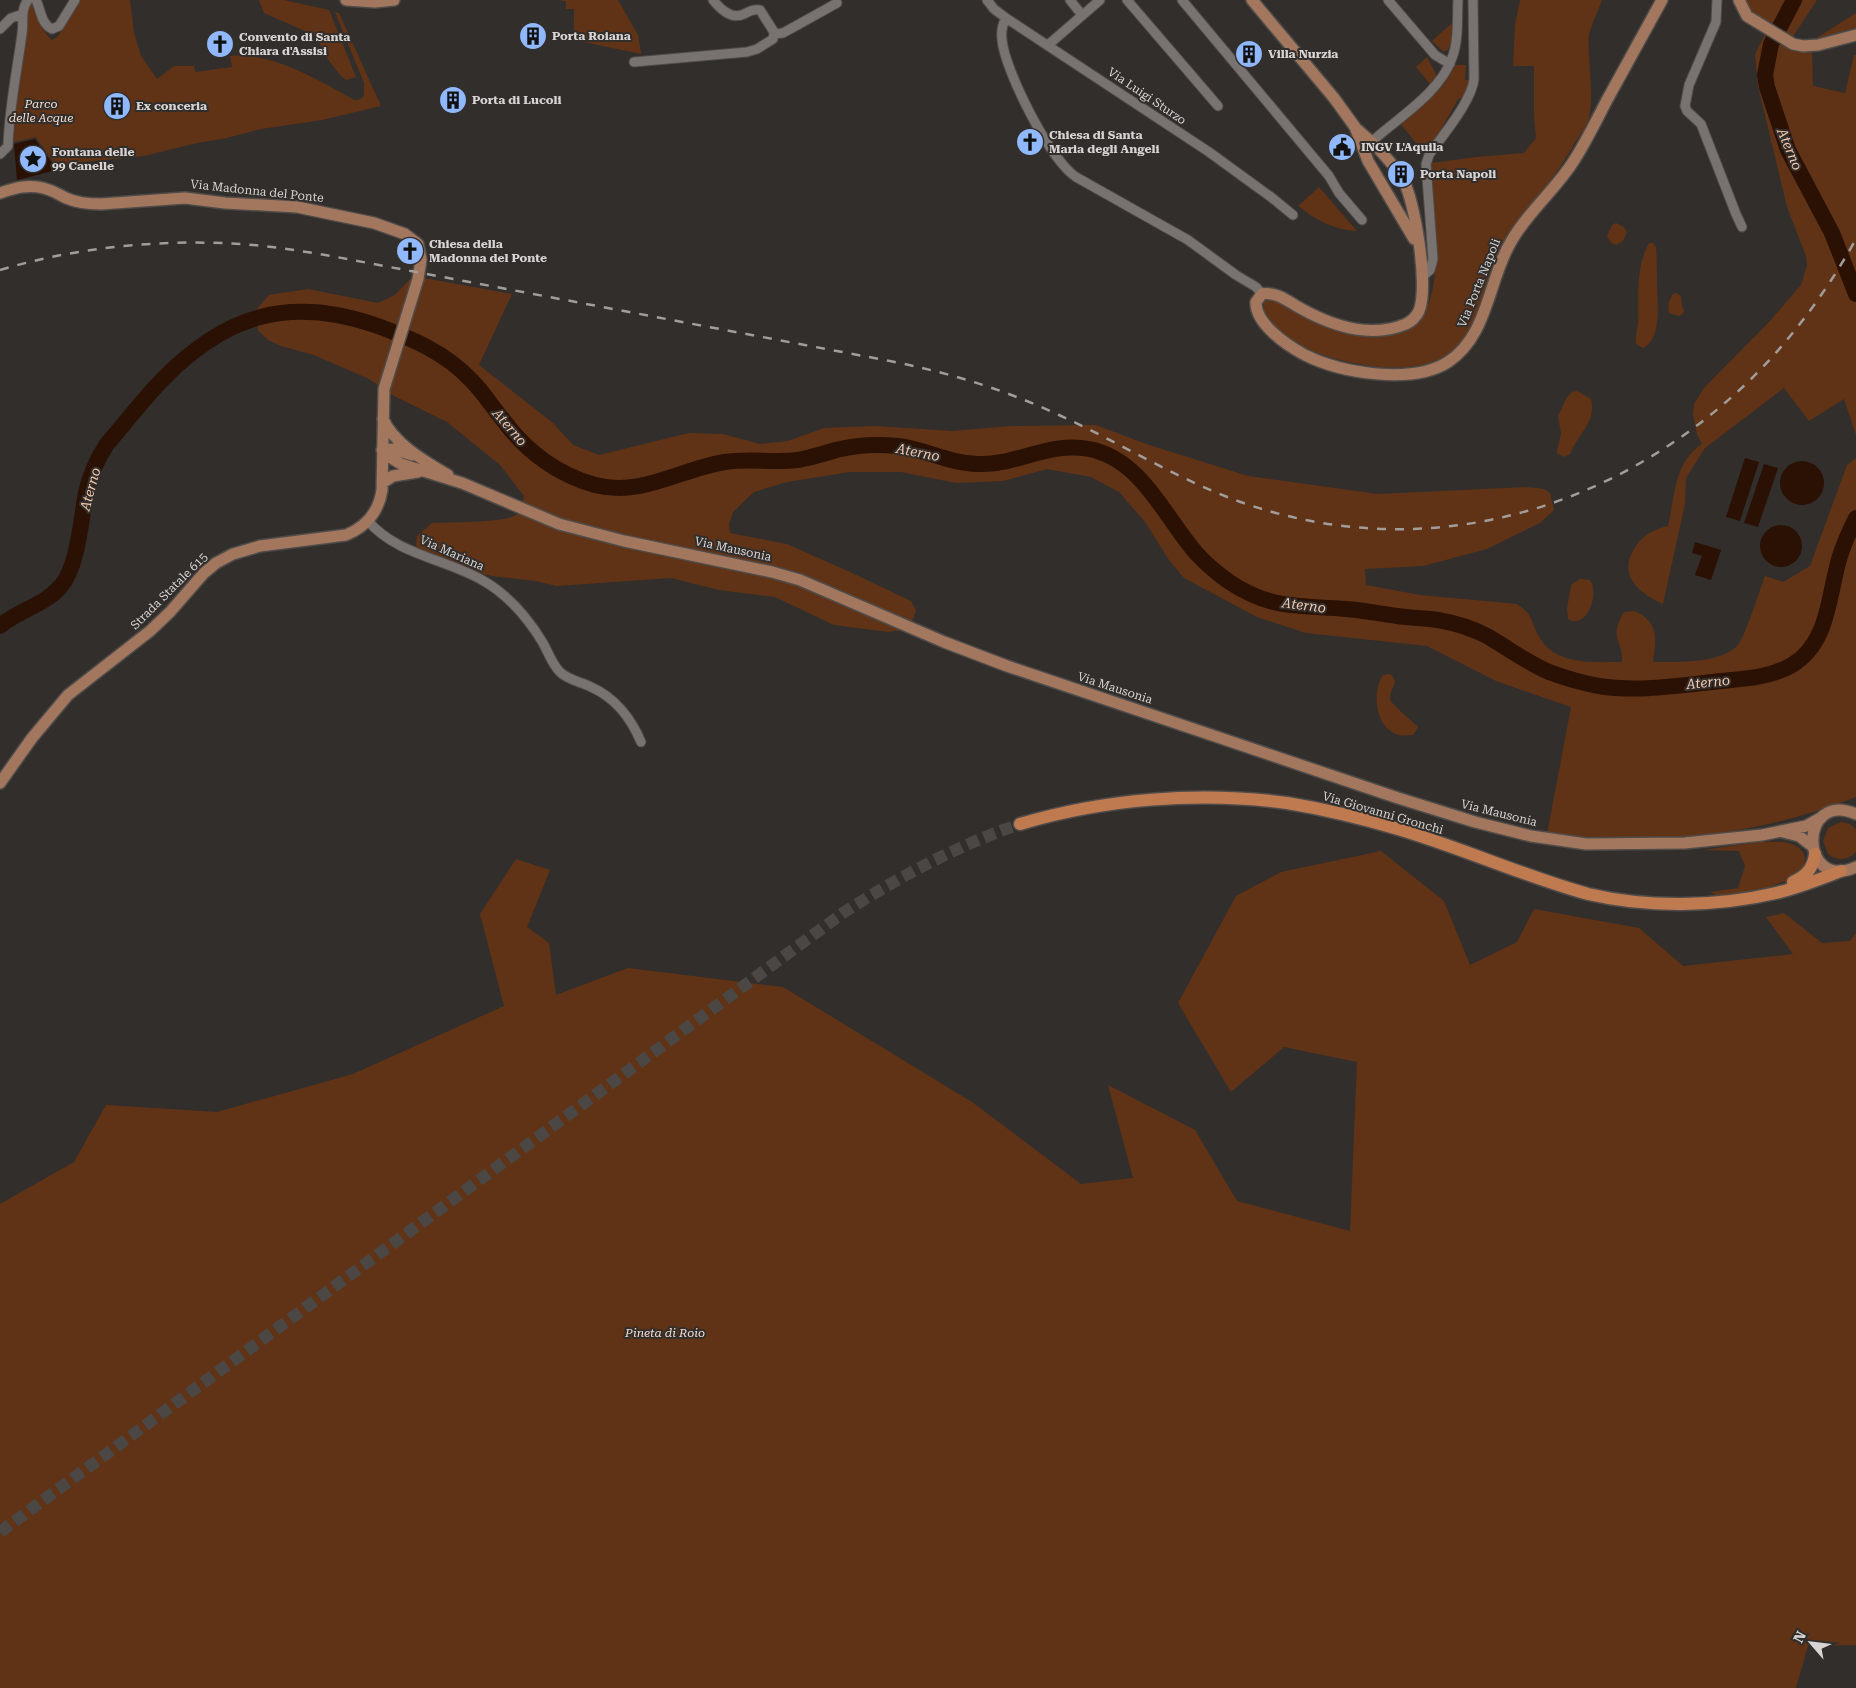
<svg xmlns="http://www.w3.org/2000/svg" width="1856" height="1688" font-family="'Roboto Serif',serif">
<style>
.green{fill:#613316}
.water{fill:#2a1103}
.lines{fill:none;stroke-linecap:round;stroke-linejoin:round}
.river{stroke:#2a1103;stroke-width:16}
.highway-tunnel{stroke:#4b4744;stroke-width:12;stroke-dasharray:12 6;stroke-linecap:butt}
.minor-casing{stroke:#4f4b49;stroke-width:11}
.major-casing{stroke:#4f4b49;stroke-width:14}
.highway-casing{stroke:#4f4b49;stroke-width:15}
.minor{stroke:#787370;stroke-width:9}
.major{stroke:#a3775d;stroke-width:11}
.highway{stroke:#c07a50;stroke-width:12}
.rail{stroke:#a19d9b;stroke-width:2.5;stroke-dasharray:9 9;stroke-linecap:butt}
.labels{text-anchor:middle;stroke-width:4;stroke-linejoin:round;paint-order:stroke}
.poi-label{font-size:12px;font-weight:bold;fill:#d8d4d3;stroke:#322e2b;text-anchor:start}
.street-label{font-size:12px;fill:#d8d4d3;stroke:#322e2b}
.park-label{font-size:12px;font-style:italic;fill:#f3dcd0;stroke:#322e2b}
.water-label{font-size:14px;font-style:italic;fill:#f2c6ad;stroke:#322e2b}
</style>
<rect width="100%" height="100%" fill="#322e2b"/>
<path class="green" d="M78,0H130L134,33L141,56L157,79L174,66H194L195,72L232,67L230,56C273,52 318,80 354,100H359L364,96V83L335,12L339,13L381,106L322,120L261,129L227,138L197,143L144,156L74,163L75,165L71,171L68,169L59,171L36,137L14,142C10,108 22,72 27,38C28,28 23,13 31,5L34,6C37,17 42,32 52,40L58,36Z
M259,0H284L329,10L356,77L346,80L340,75L327,58L316,36L264,13Z
M556,0H618L638,35L641,54L574,40V9H566V1Z
M1520,0H1602C1598,11 1592,23 1589,35C1588,41 1589,48 1589,54C1590,73 1593,101 1589,118C1587,126 1580,134 1576,141C1563,164 1547,186 1531,206C1521,219 1509,232 1502,246C1484,282 1482,335 1443,357C1418,371 1381,369 1354,363C1318,356 1282,342 1263,309L1264,302L1269,300L1274,301C1294,309 1311,324 1333,329C1350,332 1380,337 1397,333C1456,321 1430,205 1431,163L1477,157L1524,153L1536,138L1534,117V66H1513L1515,25Z
M1745,0H1817L1792,38L1751,14Z
M1856,13V28L1815,39Z
M1452,23L1451,43L1447,51H1443L1432,41Z
M1765,35L1790,48L1812,50L1813,86L1845,93L1854,55H1856V435L1844,399L1809,421L1784,388L1705,448L1686,478L1685,504L1663,604C1639,593 1618,576 1634,549C1642,535 1653,530 1668,526C1675,496 1674,462 1702,444L1697,434L1693,415L1694,404L1704,388L1769,322L1801,285L1807,265L1806,256L1787,207L1758,86L1755,54Z
M1427,57L1436,74L1434,81L1430,84L1416,67Z
M1456,65H1466L1465,80H1468V90L1464,97L1458,99L1439,133L1424,153L1400,123L1441,88Z
M1319,187L1357,231C1334,230 1316,220 1298,206Z
M1616,223L1624,227L1627,232L1623,241L1616,245L1611,243L1607,236L1612,225Z
M1649,243H1653L1656,247C1657,259 1657,271 1657,282C1657,300 1663,338 1643,348L1636,344C1635,337 1637,331 1638,324C1639,297 1635,268 1649,243Z
M413,276L512,294L479,365L553,423L573,445L599,455L689,433L723,434L760,444L788,441L824,428L875,426L952,431L1012,426L1096,425L1146,444L1248,476L1378,494L1527,487L1544,489L1550,493L1554,510L1540,523L1487,549L1423,566L1365,569L1366,585L1420,595L1517,604C1533,615 1530,619 1538,635C1554,666 1592,662 1622,662C1623,639 1608,639 1624,612L1634,611C1660,622 1656,639 1653,662C1678,662 1720,664 1738,645C1745,637 1760,589 1765,576L1783,582L1810,566L1847,465L1856,458V797C1760,835 1650,848 1547,834L1571,707L1496,681L1427,646L1306,633L1257,617L1184,578L1169,560L1145,522L1119,492L1091,477L1047,469L1003,481L956,483L901,472H850L787,482L754,492L733,512L729,524L730,533L787,544L850,572L911,601L916,610L913,619L902,630L888,632L834,625L775,597L719,590L671,578L557,586L535,581L492,576L463,569L421,551L416,546L417,536L432,523C446,522 509,523 517,514C522,509 523,502 524,496L500,465L447,422L394,396L369,379L314,355L281,346L268,340L258,330L256,310L269,295L308,289L378,303L395,295Z
M1676,293L1681,296L1682,306L1684,311L1683,314L1679,316L1669,313C1667,306 1669,300 1673,294Z
M1577,391L1591,399C1597,422 1578,434 1570,454L1563,457L1557,453V451L1561,433L1558,416L1567,397L1572,392Z
M1580,579L1590,580C1600,593 1587,630 1568,619L1567,609L1571,585Z
M1390,674C1401,682 1389,689 1390,699C1390,703 1413,722 1418,727L1413,735C1406,735 1401,737 1394,733C1375,725 1372,690 1383,675Z
M1841,822L1850,824L1856,829V852C1848,861 1838,861 1828,854L1823,841L1828,828Z
M1758,842C1773,842 1799,838 1805,857L1804,869L1791,879L1761,890L1742,894L1717,896L1711,892L1738,888L1745,866L1739,851L1704,850Z
M1381,851L1444,901L1470,965L1517,942L1534,909L1639,928L1683,966L1793,954L1766,917L1784,913L1822,943L1850,941L1856,933V1645L1808,1646L1796,1688H0V1204L74,1162L106,1105L217,1112L353,1074L504,1006L480,914L516,859L550,870L527,927L549,943L556,995L628,968L783,987L972,1102L1081,1184L1133,1178L1108,1085L1195,1130L1237,1201L1350,1231L1357,1062L1284,1047L1231,1092L1178,1003L1236,896L1281,872Z"/>
<path class="water" d="M35,139L57,170L17,180L14,144Z
M1745,458L1759,462L1740,521L1726,517Z
M1780 483a22 22 0 1 1 44 0a22 22 0 1 1-44 0Z
M1764,464L1778,468L1758,527L1744,523Z
M1760 546a21 21 0 1 1 42 0a21 21 0 1 1-42 0Z
M1695,542L1721,550L1711,580L1695,575L1702,556L1692,553Z"/>
<g class="lines">
<path class="river" d="M1794,0L1771,44L1765,75L1767,87L1788,150L1832,233L1856,294
M0,626C19,610 45,605 61,586C78,566 81,519 86,493C90,475 97,459 107,444C125,423 142,401 161,381C224,316 288,295 375,325C411,338 445,352 472,381C484,393 493,408 504,421C526,451 558,475 595,485C642,497 680,469 725,462C748,458 773,463 797,460C810,458 823,454 836,450C856,445 877,444 898,446C925,449 950,464 978,464C1015,466 1050,441 1089,449C1142,459 1165,518 1197,554C1206,564 1217,573 1228,581C1270,610 1299,605 1346,609C1363,610 1380,614 1397,616C1411,618 1425,618 1438,620C1455,623 1472,628 1487,636C1508,648 1526,662 1549,672C1565,678 1582,683 1599,686C1636,692 1675,686 1712,682C1738,679 1768,679 1792,665C1830,642 1828,594 1840,556C1844,543 1850,530 1856,518"/>
<path class="highway-tunnel" d="M0,1532L843,913C899,877 956,846 1020,824"/>
<g class="minor-casing">
<path id="minor" d="M36,0C41,10 41,24 52,29L59,26L75,0
M987,0L994,9L1006,18L1209,152L1271,197L1293,215
M1070,0L1082,15
M1127,0L1218,106
M1182,0L1329,176L1339,193L1362,220
M1388,0L1435,55L1450,64
M1717,0L1716,22L1689,85L1685,106L1687,111L1701,124L1736,214L1742,227
M1006,18C1002,25 1001,32 1002,40C1005,71 1050,160 1076,177L1188,240L1236,275L1256,287L1262,294
M0,29L11,18L23,14
M774,34L783,33L837,3
M1048,45L1100,0
M634,62L747,52L757,49L773,39L774,32L760,10C753,9 750,11 744,14C732,20 721,10 713,0
M1367,146C1395,119 1439,95 1452,58C1459,40 1457,18 1458,0
M0,154L8,146C9,108 17,71 22,34C24,22 20,10 28,0
M1423,276L1430,270L1433,259L1426,164L1429,155C1442,136 1472,101 1474,79L1473,0
M368,521C396,554 445,559 482,580C507,594 528,618 543,643C548,652 552,664 560,672C568,680 581,682 591,687C614,697 631,718 641,742"/>
</g>
<g class="major-casing">
<path id="major" d="M346,0L375,2L394,0
M1252,0L1334,98L1355,127L1368,161L1414,239
M1739,0L1747,16L1793,44L1803,46L1818,45L1856,35
M1358,130L1377,147L1398,171
M1402,177C1415,200 1429,286 1419,311C1416,317 1412,321 1406,324C1370,339 1332,326 1300,308C1289,302 1276,291 1262,294L1256,302C1255,324 1288,346 1305,355C1341,373 1412,385 1448,362C1489,335 1488,279 1512,240C1528,212 1555,190 1573,162C1586,142 1596,121 1607,100C1626,66 1644,33 1662,0
M0,193C15,188 28,184 43,188C52,190 58,194 66,198C77,203 89,204 101,204L185,198L225,203L297,207L374,223L405,234L418,244L421,260L418,279L384,389L382,490C379,511 366,527 346,535L260,546L233,554L216,563L204,573L170,612L150,631L68,695L32,738L0,783
M383,419C394,444 426,462 448,475
M382,450L388,456L401,464L462,483L559,524L624,541L772,572L800,580L944,642L1007,666L1398,798L1475,822L1531,836L1586,844L1685,843L1762,835L1806,826L1822,817
M382,450L394,449L412,455
M382,483L393,476L418,472
M1856,814C1798,789 1799,893 1856,867
M1783,832L1799,836L1812,846"/>
</g>
<g class="highway-casing">
<path id="highway" d="M1020,824C1104,799 1199,791 1287,803C1324,809 1361,818 1398,829C1462,848 1523,876 1588,894C1648,908 1716,907 1776,893C1798,888 1820,879 1841,871
M1793,882C1806,876 1813,869 1815,854"/>
</g>
<use href="#minor" class="minor"/>
<use href="#major" class="major"/>
<use href="#highway" class="highway"/>
<path class="rail" d="M0,270C77,247 161,239 241,244C271,246 301,251 331,256L890,361C950,373 1003,389 1059,415C1118,442 1174,477 1235,500C1418,567 1610,515 1749,381C1791,340 1827,291 1856,239"/>
</g>
<defs>
<g id="building-disc" transform="scale(1.4375)"><circle r="9.5" fill="#90b8fd" stroke="#322e2b"/><path d="M-4-6H4V6H1V3H-1V6H-4ZM-2.5-4.3h1.7v1.8h-1.7ZM.8-4.3h1.7v1.8H.8ZM-2.5-1h1.7V.8h-1.7ZM.8-1h1.7V.8H.8Z" fill="#111"/></g>
<g id="church-disc" transform="scale(1.4375)"><circle r="9.5" fill="#90b8fd" stroke="#322e2b"/><path d="M-1.2-6h2.4v3.5h3.3v2.4h-3.3V6h-2.4V-.1h-3.3v-2.4h3.3Z" fill="#111"/></g>
<g id="civic-disc" transform="scale(1.4375)"><circle r="9.5" fill="#90b8fd" stroke="#322e2b"/><path d="M-.6-6.5H3V-4.5H.6V-3L4-1V1h2V6H-6V1h2V-1L-.6-3ZM-1.2 2.5V6h2.4V2.5Z" fill="#111"/></g>
<g id="sight-disc" transform="scale(1.4375)"><circle r="9.5" fill="#90b8fd" stroke="#322e2b"/><path d="M0-6L1.8-2.2L6-1.7L2.9 1.2L3.7 5.4L0 3.3L-3.7 5.4L-2.9 1.2L-6-1.7L-1.8-2.2Z" fill="#111"/></g>
</defs>
<g fill-rule="evenodd">
<use href="#building-disc" x="533" y="36"/>
<use href="#church-disc" x="220" y="44"/>
<use href="#building-disc" x="1249" y="54"/>
<use href="#building-disc" x="453" y="100"/>
<use href="#building-disc" x="117" y="106"/>
<use href="#church-disc" x="1030" y="142"/>
<use href="#civic-disc" x="1342" y="147"/>
<use href="#sight-disc" x="33" y="159"/>
<use href="#building-disc" x="1401" y="174"/>
<use href="#church-disc" x="410" y="251"/>
</g>
<g class="labels">
<g class="poi-label">
<text x="552" y="40">Porta Roiana</text>
<text x="239" y="41">Convento di Santa<tspan x="239" dy="14">Chiara d'Assisi</tspan></text>
<text x="1268" y="58">Villa Nurzia</text>
<text x="472" y="104">Porta di Lucoli</text>
<text x="136" y="110">Ex conceria</text>
<text x="1049" y="139">Chiesa di Santa<tspan x="1049" dy="14">Maria degli Angeli</tspan></text>
<text x="1361" y="151">INGV L'Aquila</text>
<text x="52" y="156">Fontana delle<tspan x="52" dy="14">99 Canelle</tspan></text>
<text x="1420" y="178">Porta Napoli</text>
<text x="429" y="248">Chiesa della<tspan x="429" dy="14">Madonna del Ponte</tspan></text>
</g>
<g class="street-label">
<text transform="translate(1147 96) rotate(34)" y="4">Via Luigi Sturzo</text>
<text transform="translate(257 191) rotate(6)" y="4">Via Madonna del Ponte</text>
<text transform="translate(1479 283) rotate(-68)" y="4">Via Porta Napoli</text>
<text transform="translate(733 549) rotate(12)" y="4">Via Mausonia</text>
<text transform="translate(452 553) rotate(24)" y="4">Via Mariana</text>
<text transform="translate(169 591) rotate(-45)" y="4">Strada Statale 615</text>
<text transform="translate(1115 688) rotate(18)" y="4">Via Mausonia</text>
<text transform="translate(1383 813) rotate(16)" y="4">Via Giovanni Gronchi</text>
<text transform="translate(1499 813) rotate(14)" y="4">Via Mausonia</text>
</g>
<g class="park-label">
<text x="41" y="108">Parco<tspan x="41" dy="14">delle Acque</tspan></text>
<text x="665" y="1337">Pineta di Roio</text>
</g>
<g class="water-label">
<text transform="translate(1790 149) rotate(67)" y="5">Aterno</text>
<text transform="translate(510 427) rotate(49)" y="5">Aterno</text>
<text transform="translate(918 452) rotate(11)" y="5">Aterno</text>
<text transform="translate(90 489) rotate(-75)" y="5">Aterno</text>
<text transform="translate(1304 605) rotate(7)" y="5">Aterno</text>
<text transform="translate(1708 682) rotate(-6)" y="5">Aterno</text>
</g>
</g>
<g transform="translate(1811 1643) rotate(298)" stroke="#322e2b" stroke-width="4" paint-order="stroke">
<path d="M0-4L9 19L0 12L-9 19Z" fill="#d8d4d3"/>
<text y="-8" font-size="14" font-weight="bold" text-anchor="middle" fill="#d8d4d3">N</text>
</g>
</svg>
